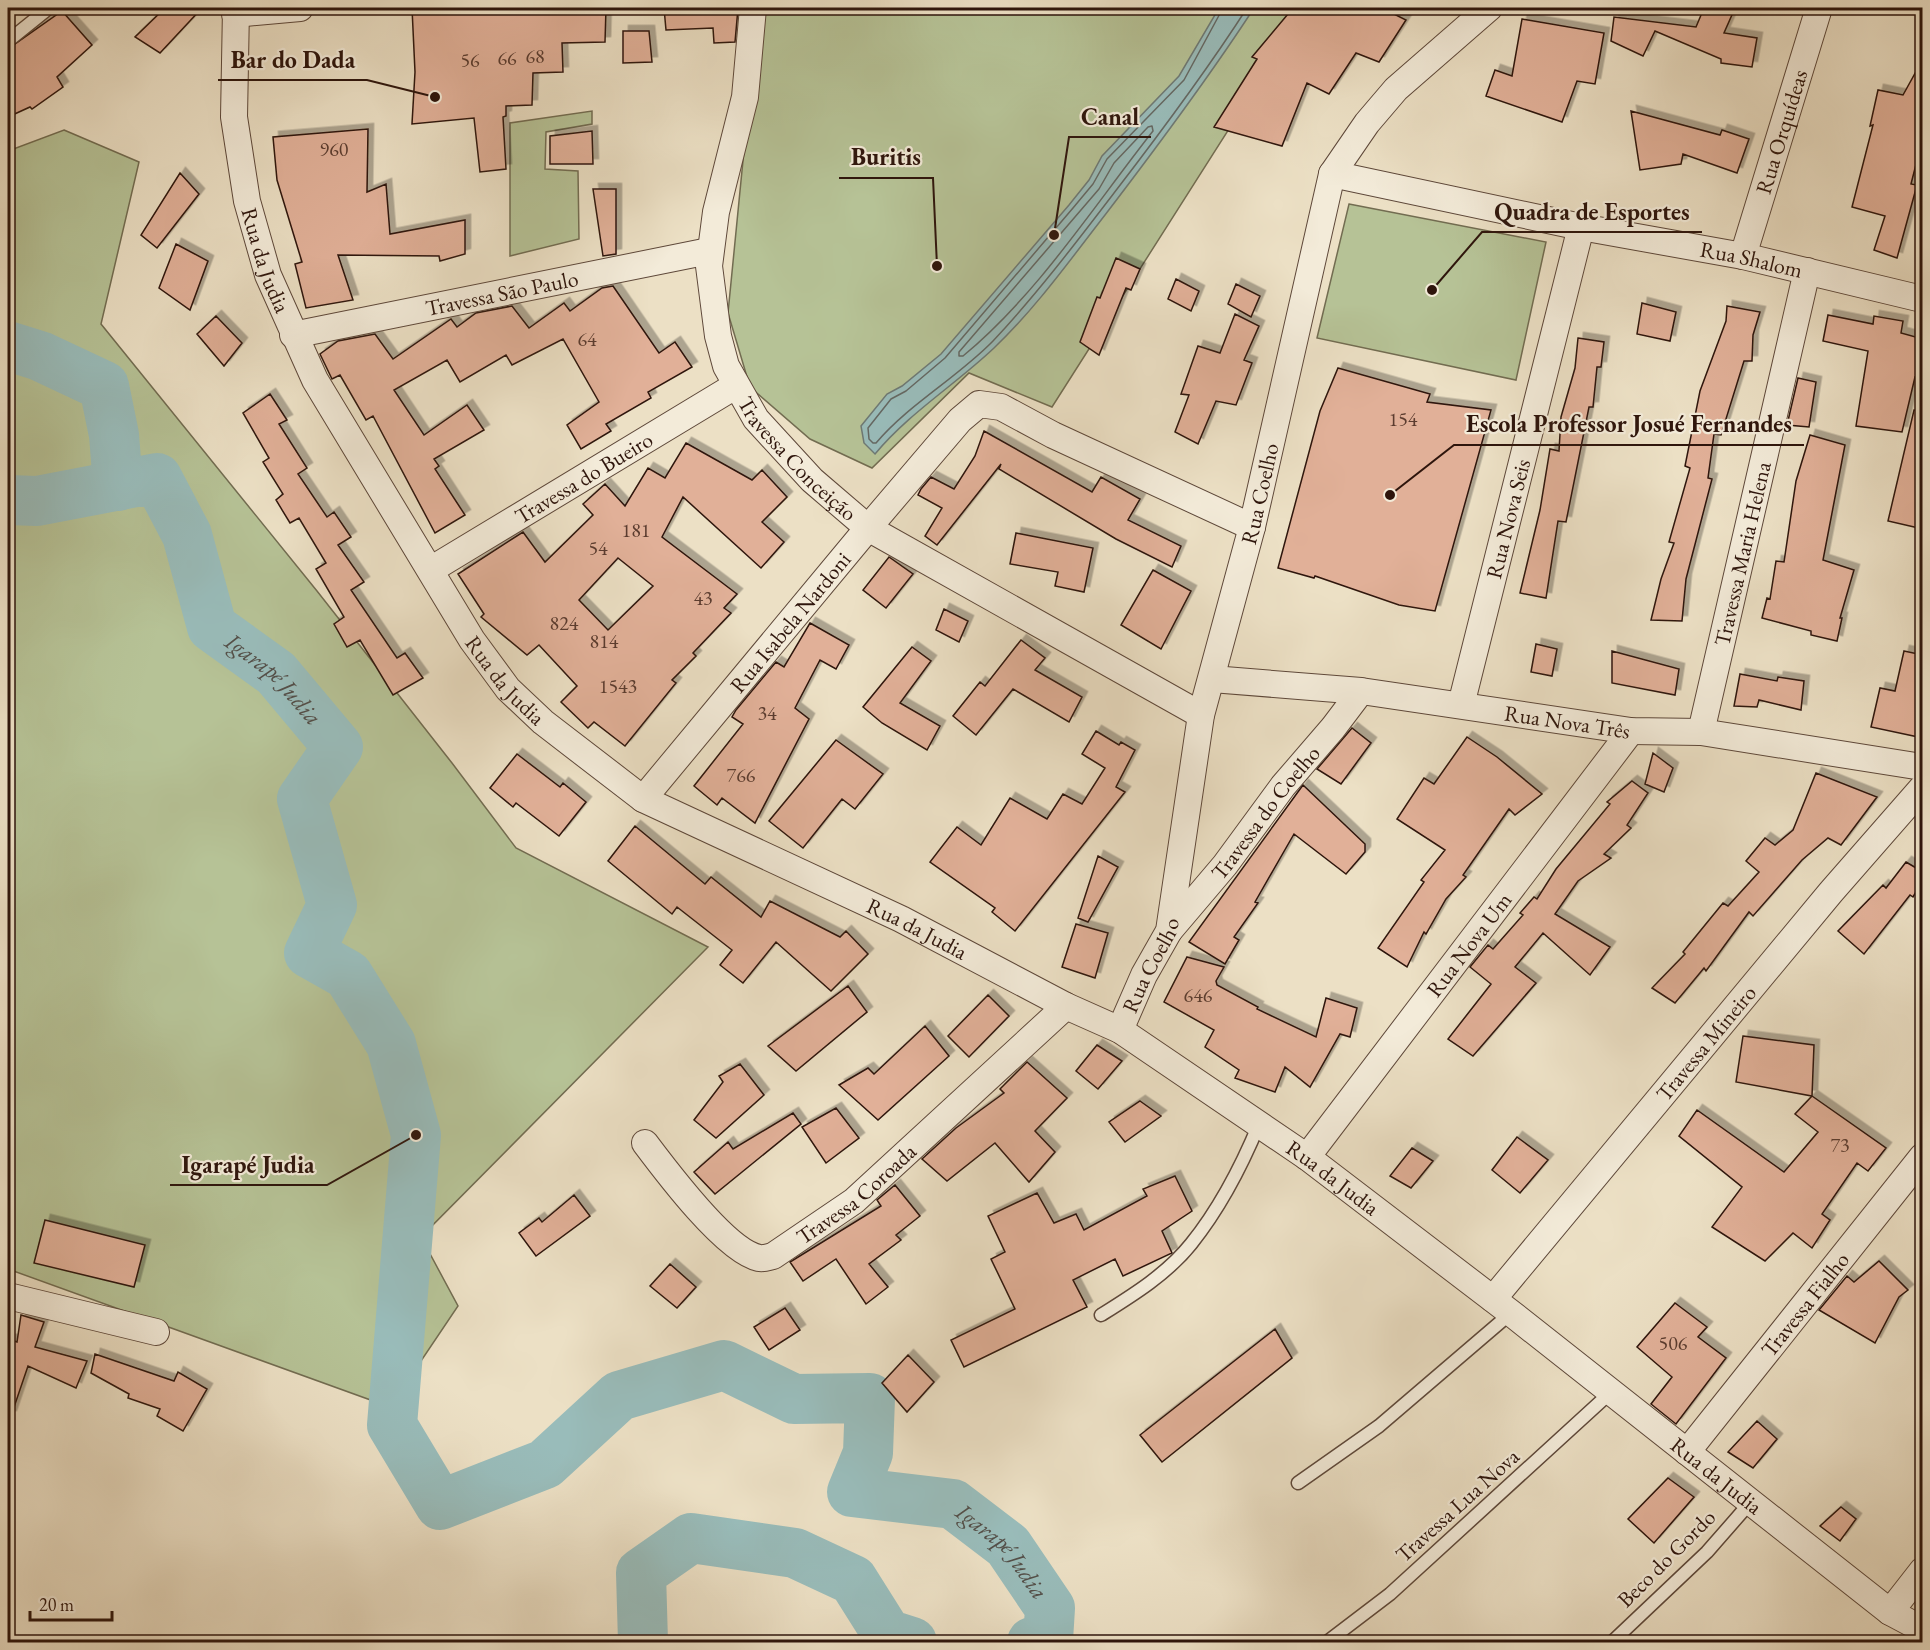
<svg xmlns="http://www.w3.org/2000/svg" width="1930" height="1650" font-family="'EB Garamond',serif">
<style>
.green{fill:#b6c296;stroke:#726c51;stroke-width:1.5}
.water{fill:#99bcba;stroke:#6e7974;stroke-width:1.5}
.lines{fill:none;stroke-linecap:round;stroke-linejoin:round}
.shore{stroke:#646863;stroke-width:1.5}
.river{stroke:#99bcba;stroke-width:50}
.building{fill:#e1b098;stroke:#2e150c;stroke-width:1.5;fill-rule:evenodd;filter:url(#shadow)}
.lane-casing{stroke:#5e483a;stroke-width:15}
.street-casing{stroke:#5e483a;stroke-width:28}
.lane{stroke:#f3ebd9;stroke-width:12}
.street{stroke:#f3ebd9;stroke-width:26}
.labels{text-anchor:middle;stroke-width:4.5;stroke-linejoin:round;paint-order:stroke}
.number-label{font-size:20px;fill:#5b3c2f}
.street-label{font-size:22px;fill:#2e150c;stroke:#f3ebd9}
.water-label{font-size:24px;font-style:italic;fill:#534f49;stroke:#f3ebd9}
.leader{fill:none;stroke:#2e150c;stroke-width:2}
.callout-dot{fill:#2e150c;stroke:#f3ebd9;stroke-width:2}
.callout-label{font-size:24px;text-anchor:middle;font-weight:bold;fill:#2e150c;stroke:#f3ebd9;stroke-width:4.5;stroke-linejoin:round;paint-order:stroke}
</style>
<defs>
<filter id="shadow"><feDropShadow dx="5.5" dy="-5.5" stdDeviation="0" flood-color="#0004"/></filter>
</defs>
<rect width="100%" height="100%" fill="#ece0c5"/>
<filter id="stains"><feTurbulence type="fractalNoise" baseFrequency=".00333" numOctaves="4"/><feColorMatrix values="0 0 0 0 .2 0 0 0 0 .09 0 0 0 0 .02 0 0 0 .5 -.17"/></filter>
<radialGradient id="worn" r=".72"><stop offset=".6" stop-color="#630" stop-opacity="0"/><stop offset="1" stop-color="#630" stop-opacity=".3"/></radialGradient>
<path class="green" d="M758,8H1306L1052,407L969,373L872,468L810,439L750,387L728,313Z
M592,111V124L546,132L545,169L578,171L579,239L510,256V123Z
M64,130L139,162L101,324L317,591L452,763L516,848L708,947L421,1237L458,1306L390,1407L8,1269V151Z
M1349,204L1546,242L1516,380L1317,338Z"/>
<path class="water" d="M1219,8H1254C1208,79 1157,147 1105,215C1070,260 1036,308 994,348C955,385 909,413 875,454L864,443L861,426L887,394L902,386L941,354L1069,205L1089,180L1102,156L1179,76Z"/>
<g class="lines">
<path class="shore" d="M1223,8L1184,80L1107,159L1093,184L1073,208L945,358L906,391L891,399L868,428L869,439L873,443H876C909,404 957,378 993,341C1037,294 1075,244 1114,193C1161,132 1206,72 1247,8
M1152,126L1153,131C1093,207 1038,294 963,356H959V352L1099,189L1114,163L1148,127Z"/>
<g class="river">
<path d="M8,346L40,356L104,386L114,435L118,486"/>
<path id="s1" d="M8,500L37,501L157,478L187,535L212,627L276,673L338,747L302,799L332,905L309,953L348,975L391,1044L416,1135L392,1425L440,1505L545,1464L619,1396L724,1365L794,1399L870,1398L868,1453L852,1492L953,1504L1008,1546L1050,1608L1048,1640L1032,1642"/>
<path d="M643,1642L641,1573L691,1538L795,1553L853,1580L887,1634L912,1642"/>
</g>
</g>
<path class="building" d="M165,8H202L160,53L135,37Z
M412,8H606L605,42L562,43L563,72L533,73L532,105L506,106V116L503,117L506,169L480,172L474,118L412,124L415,72Z
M664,8H738L735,42L714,43L713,28L666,30Z
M1293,8H1382L1406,20L1379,62L1356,53L1329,94L1307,83L1282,146L1214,127L1257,59L1252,57Z
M1704,8H1735L1724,33L1757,38L1752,67L1721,63V59L1655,31L1643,56L1611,41L1614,17L1696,27Z
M62,11L92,45L57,77L63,87L32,109L30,107L8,117V49Z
M1522,19L1604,33L1595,84L1577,81L1562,122L1486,96L1495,70L1512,76Z
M623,31H649L652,62L623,63Z
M1923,59V137L1911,184L1917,185L1897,258L1874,250L1885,216L1852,207L1873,125L1870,126L1878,90L1903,95Z
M1631,111L1720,135L1722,130L1749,139L1737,173L1683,154L1681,164L1640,170Z
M368,129L367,192L386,184L390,234L465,220V254L440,261L439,256L338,255L353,300L306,308L295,264L302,262L277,180L273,137Z
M592,131L593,164H550V136Z
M180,173L199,194L157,248L141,235Z
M593,189H616V254L603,256Z
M176,244L208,261L190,310L159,288Z
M1116,258L1140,269L1131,290L1126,288L1099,355L1080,342L1097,297L1100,298Z
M1176,279L1199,291L1191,311L1168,299Z
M1236,284L1260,296L1251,317L1228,304Z
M613,286L659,353L675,342L692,367L648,392L651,398L606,424L611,431L581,449L567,425L599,402L563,339L512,365L506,355L460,382L447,360L394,390L424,435L467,405L484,430L434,459L439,466L435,469L465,515L435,533L373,416L366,420L340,375L332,379L320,354L338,341L375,334L393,359L451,319L457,327L476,313L512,306L529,328L564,303L570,311L602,288Z
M1642,303L1676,312L1670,341L1637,334Z
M1727,306L1760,312L1753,335L1752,361H1744L1721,435L1714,434L1708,478L1712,479L1686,579L1682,621L1651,620L1661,579L1674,543L1669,542L1690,468L1685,466L1700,391L1726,321Z
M1235,314L1259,326L1244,360L1252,363L1236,405L1216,401L1198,444L1175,432L1189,395L1181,394L1198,346L1220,353Z
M1828,315L1873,324L1874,316L1903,321L1901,333L1923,339V379L1915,377L1902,432L1856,426L1868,351L1823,341Z
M216,316L242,343L224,366L197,334Z
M1578,338L1604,342L1601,367H1597L1593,407H1589L1566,522L1558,521L1546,598L1520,593L1540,510L1550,449L1559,451L1561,417L1575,368Z
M1338,368L1430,394L1427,402L1491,410L1435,611L1399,605L1315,576L1314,578L1278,568L1320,411Z
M1798,378L1816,382L1809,427L1787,425Z
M270,394L287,420L279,424L307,468L298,474L327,517L334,512L351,537L338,545L364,582L351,590L397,658L405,653L423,678L393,695L360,640L347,647L334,624L344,617L316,569L326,563L299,518L290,523L276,500L283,494L263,462L269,458L243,413Z
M1914,410L1923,411V529L1888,521Z
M984,431L1092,492L1101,477L1140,499L1128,520L1181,546L1172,567L1116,539L999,469L1001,464L937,545L925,536L942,508L918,495L921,489L931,477L954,489L975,456Z
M1810,435L1845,445L1823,560L1854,570L1840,618H1842L1837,641L1811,635V631L1762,618L1767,598L1770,599L1776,561L1784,562L1796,481Z
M686,443L752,480L762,470L787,497L762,522L784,542L761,568L683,497L662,537L737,594L724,608L731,613L693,653L696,656L672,680L676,683L625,746L594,722L588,728L561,702L577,686L539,645L527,655L481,617L484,614L458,574L523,532L545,562L593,515L583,504L605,484L625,506L648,468L665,478ZM618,558L653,586L608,630L579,600Z
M1016,533L1093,548L1084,592L1055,586L1058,572L1010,564Z
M889,557L913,574L886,608L863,590Z
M1153,570L1191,591L1161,649L1121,625Z
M944,609L968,621L959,642L936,630Z
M810,623L849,645L836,669L820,660L795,708L809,719L755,823L722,798L717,805L694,786L743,724L732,717L736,710L776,662L784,667Z
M1021,640L1045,658L1035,670L1082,697L1069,722L1013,689L976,735L953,716L980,682L985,686Z
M1536,644L1557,649L1552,676L1531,672Z
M912,647L931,661L900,703L940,726L927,750L882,723L863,707Z
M1612,651L1679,669L1675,695L1612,683Z
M1904,651L1923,655V738L1871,727L1880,688L1895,691Z
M1740,674L1777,681L1778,677L1804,681L1801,710L1759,700L1757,707L1734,706Z
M1352,728L1371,743L1341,784L1317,769Z
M1096,731L1119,745L1121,742L1135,750L1116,787L1125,792L1015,931L992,912L995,908L930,862L957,827L981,845L1010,798L1047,819L1063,794L1082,804L1105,768L1082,754Z
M1467,737L1497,757L1542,794L1515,815L1509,809L1463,875L1466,877L1446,899L1426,934L1424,932L1407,967L1378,948L1424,882L1421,880L1445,850L1397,819L1424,778L1434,784Z
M836,740L883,774L855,809L842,799L803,848L769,821Z
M1653,753L1673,768L1664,792L1645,784Z
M517,754L560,787L563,783L586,802L559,836L516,803L513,807L490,788Z
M1816,773L1877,797L1841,845L1828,838L1802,860L1753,916L1749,912L1706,971L1704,968L1675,1003L1652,988L1685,954L1683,952L1723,903L1728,906L1759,872L1746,861L1765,838L1775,845L1793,830Z
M1632,781L1648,793L1627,825L1631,828L1604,854L1611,858L1578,881L1555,914L1610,947L1590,975L1543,933L1515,967L1536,983L1473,1056L1448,1039L1491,984L1470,967L1488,945L1493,949L1523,915L1520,913L1534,897L1537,899L1556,869L1610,804L1607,802Z
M1303,785L1365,844V852L1346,874L1294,834L1255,902L1258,903L1234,937L1239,940L1225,964L1189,942Z
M635,826L705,884L711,877L761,917L770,901L840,937L846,931L868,954L831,991L776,942L743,983L720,965L732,950L677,907L672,914L608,861Z
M1098,856L1118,867L1088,922L1078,918Z
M1906,862L1923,872V880L1913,897L1910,895L1864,954L1838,931L1883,885L1886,888Z
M1076,924L1108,933L1095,978L1062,967Z
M1187,957L1224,967L1216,981L1217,985L1258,1007L1257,1009L1316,1037L1326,998L1357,1008L1350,1037L1340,1034L1310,1087L1285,1067L1275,1092L1235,1078L1239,1070L1205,1047L1214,1030L1164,1002Z
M848,986L867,1012L796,1071L768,1046Z
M988,995L1009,1016L969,1057L948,1036Z
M925,1026L949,1056L878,1120L839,1085L868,1068L874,1074Z
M1743,1036L1814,1045L1812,1096L1736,1082Z
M1097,1045L1122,1061L1098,1089L1076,1071Z
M1027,1062L1067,1098L1035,1131L1055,1152L1029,1182L995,1143L947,1181L922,1159L956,1128L1004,1093L1000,1089Z
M740,1064L764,1095L716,1138L694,1120L723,1082L719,1076Z
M1812,1096L1886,1148L1868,1171L1857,1163L1822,1214L1830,1220L1812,1248L1793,1233L1765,1261L1712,1227L1742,1187L1679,1136L1697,1110L1784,1172L1818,1132L1795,1114Z
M1140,1101L1161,1116L1125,1142L1109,1122Z
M836,1108L859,1138L826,1163L802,1127Z
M793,1113L801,1124L715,1194L694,1172L728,1142L733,1149Z
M1517,1137L1548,1160L1520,1193L1492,1170Z
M1412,1148L1433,1161L1411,1188L1390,1176Z
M1175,1176L1192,1211L1162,1231L1172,1253L1123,1276L1115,1259L1073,1280L1087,1307L964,1367L951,1340L1015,1309L991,1259L1005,1252L988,1216L1037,1193L1054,1223L1076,1214L1084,1230L1147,1196L1143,1189Z
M895,1185L920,1216L896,1235L901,1240L869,1264L888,1287L866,1304L836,1259L803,1281L790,1262L881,1206L877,1200Z
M574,1195L590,1216L536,1256L519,1233L539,1218L542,1222Z
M45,1220L145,1245L134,1287L34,1263Z
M1879,1261L1908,1290L1899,1297L1875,1343L1819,1310L1847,1276L1854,1282Z
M670,1264L696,1287L677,1308L650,1286Z
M1675,1303L1707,1327L1698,1337L1726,1358L1676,1424L1651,1404L1672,1377L1637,1347Z
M785,1308L800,1330L769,1350L754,1327Z
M21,1315L44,1322L35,1347L87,1361L76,1388L28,1366L11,1416H8V1339L17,1342Z
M1275,1329L1292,1358L1162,1462L1140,1435Z
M95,1354L174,1381L178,1372L207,1389L183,1431L157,1416L160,1409L128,1398L129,1394L91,1373Z
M908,1355L934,1382L907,1412L882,1383Z
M1757,1421L1777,1439L1753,1468L1728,1452Z
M1668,1478L1694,1497L1654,1543L1628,1519Z
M1841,1507L1856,1519L1840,1541L1820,1526Z"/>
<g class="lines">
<g class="lane-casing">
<path id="lane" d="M8,41L49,8
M1101,1315C1133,1295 1167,1274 1191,1244C1220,1208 1242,1165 1259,1124
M1298,1483L1379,1426L1511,1313
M1327,1642L1390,1594L1610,1393
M1612,1642L1707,1552L1749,1504"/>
</g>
<g class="street-casing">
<g id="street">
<path id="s2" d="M236,8L234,117L247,201L268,275L315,380L472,640L508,689L543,722L643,799L901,919L1066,1006L1120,1030L1307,1157L1511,1313L1890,1612L1922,1629"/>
<path id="s3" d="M753,8L745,97L716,212L709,266L718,336L726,366L756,419L812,480L868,528L1201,715"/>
<path d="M235,14L300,8"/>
<path id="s4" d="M1332,174L1581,227L1743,256L1922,299"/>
<path id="s5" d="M1743,256L1819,8"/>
<path id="s6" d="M293,335L709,251"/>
<path id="s7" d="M432,569L735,386"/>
<path id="s8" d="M1212,679L1361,691L1631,731L1701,732L1922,767"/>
<path id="s9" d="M1461,705L1581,227"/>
<path id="s10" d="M1701,732L1807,271"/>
<path id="s11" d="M643,799L868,528L960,420L979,404L1001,407L1053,435L1252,527"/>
<path id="s12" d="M1169,931L1225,865L1283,786L1333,728L1361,691"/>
<path id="s13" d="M1120,1030L1144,975L1169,931L1201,715L1252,527L1332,174L1367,123L1396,89L1489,8"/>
<path id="s14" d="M645,1143C666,1171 726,1251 759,1258C764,1259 768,1257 773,1256L854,1201L1066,1006"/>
<path id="s15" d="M1307,1157L1631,731"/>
<path d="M8,1296L156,1332"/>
<path id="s16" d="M1493,1299L1831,892L1922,788"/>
<path id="s17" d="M1687,1452L1922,1157"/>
<path d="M1890,1612L1922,1571"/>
</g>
</g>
<use href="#lane" class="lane"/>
<use href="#street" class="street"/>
</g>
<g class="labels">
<g class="number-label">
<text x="535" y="63">68</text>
<text x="507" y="65">66</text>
<text x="470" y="67">56</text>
<text x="334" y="156">960</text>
<text x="587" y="346">64</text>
<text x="1403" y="426">154</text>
<text x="636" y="537">181</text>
<text x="598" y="555">54</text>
<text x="703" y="605">43</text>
<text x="564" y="630">824</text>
<text x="604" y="648">814</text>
<text x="618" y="693">1543</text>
<text x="767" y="720">34</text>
<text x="741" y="782">766</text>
<text x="1198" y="1002">646</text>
<text x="1840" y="1152">73</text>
<text x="1673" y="1350">506</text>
</g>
<g class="street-label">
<text dy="8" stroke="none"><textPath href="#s5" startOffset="130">Rua Orquídeas</textPath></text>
<text dy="8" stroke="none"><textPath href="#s4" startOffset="428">Rua Shalom</textPath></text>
<text dy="8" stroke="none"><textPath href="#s2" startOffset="256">Rua da Judia</textPath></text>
<text dy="8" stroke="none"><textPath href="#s6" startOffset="213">Travessa São Paulo</textPath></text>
<text dy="8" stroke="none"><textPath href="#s3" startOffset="482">Travessa Conceição</textPath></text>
<text dy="8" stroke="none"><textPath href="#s7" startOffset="177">Travessa do Bueiro</textPath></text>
<text dy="8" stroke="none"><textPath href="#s13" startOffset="558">Rua Coelho</textPath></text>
<text dy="8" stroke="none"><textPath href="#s9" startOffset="192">Rua Nova Seis</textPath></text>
<text dy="8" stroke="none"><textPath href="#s10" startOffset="183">Travessa Maria Helena</textPath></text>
<text dy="8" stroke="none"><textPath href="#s11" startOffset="230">Rua Isabela Nardoni</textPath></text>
<text dy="8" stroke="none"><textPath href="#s2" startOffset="742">Rua da Judia</textPath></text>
<text dy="8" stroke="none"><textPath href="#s8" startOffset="358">Rua Nova Três</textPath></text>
<text dy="8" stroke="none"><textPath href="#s12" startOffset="153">Travessa do Coelho</textPath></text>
<text dy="8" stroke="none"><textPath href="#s2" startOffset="1228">Rua da Judia</textPath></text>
<text dy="8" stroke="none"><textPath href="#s15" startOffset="267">Rua Nova Um</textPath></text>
<text dy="8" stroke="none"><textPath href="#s13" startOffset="72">Rua Coelho</textPath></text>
<text dy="8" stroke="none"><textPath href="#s16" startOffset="333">Travessa Mineiro</textPath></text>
<text dy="8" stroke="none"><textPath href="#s2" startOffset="1714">Rua da Judia</textPath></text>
<text dy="8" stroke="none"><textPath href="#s14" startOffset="282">Travessa Coroada</textPath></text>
<text dy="8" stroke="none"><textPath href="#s17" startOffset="189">Travessa Fialho</textPath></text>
<text dy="8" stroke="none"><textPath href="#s2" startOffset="2200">Rua da Judia</textPath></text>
<text transform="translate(1457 1505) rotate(-42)" y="8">Travessa Lua Nova</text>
<text transform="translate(1666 1558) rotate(-45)" y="8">Beco do Gordo</text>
</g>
<g class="water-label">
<text dy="8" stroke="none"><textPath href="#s1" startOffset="392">Igarapé Judia</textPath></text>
<text dy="8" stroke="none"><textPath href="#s1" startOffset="2062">Igarapé Judia</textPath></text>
</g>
</g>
<path class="leader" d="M435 97L367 80H218M1054 235L1069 137H1151M937 266L933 178H839M1432 290L1482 232H1702M1390 495L1454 445H1804M416 1135L327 1185H170"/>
<g class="callout-dot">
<circle cx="435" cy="97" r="6"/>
<circle cx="1054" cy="235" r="6"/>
<circle cx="937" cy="266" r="6"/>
<circle cx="1432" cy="290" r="6"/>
<circle cx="1390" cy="495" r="6"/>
<circle cx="416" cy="1135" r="6"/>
</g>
<g class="callout-label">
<text x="293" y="68">Bar do Dada</text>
<text x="1110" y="125">Canal</text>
<text x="886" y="165">Buritis</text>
<text x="1592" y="220">Quadra de Esportes</text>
<text x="1629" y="432">Escola Professor Josué Fernandes</text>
<text x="248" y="1173">Igarapé Judia</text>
</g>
<rect width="1930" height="1650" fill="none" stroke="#ece0c5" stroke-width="30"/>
<rect x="9" y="9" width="1912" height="1632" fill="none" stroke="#2e150c" stroke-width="3"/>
<rect x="15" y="15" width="1900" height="1620" fill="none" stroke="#2e150c" stroke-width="1.5"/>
<path d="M30 1611v9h82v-9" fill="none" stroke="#2e150c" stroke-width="3"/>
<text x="39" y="1611" font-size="18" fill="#2e150c" stroke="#f3ebd9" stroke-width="4.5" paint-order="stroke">20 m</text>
<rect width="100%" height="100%" filter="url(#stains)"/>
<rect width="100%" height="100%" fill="url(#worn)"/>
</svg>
